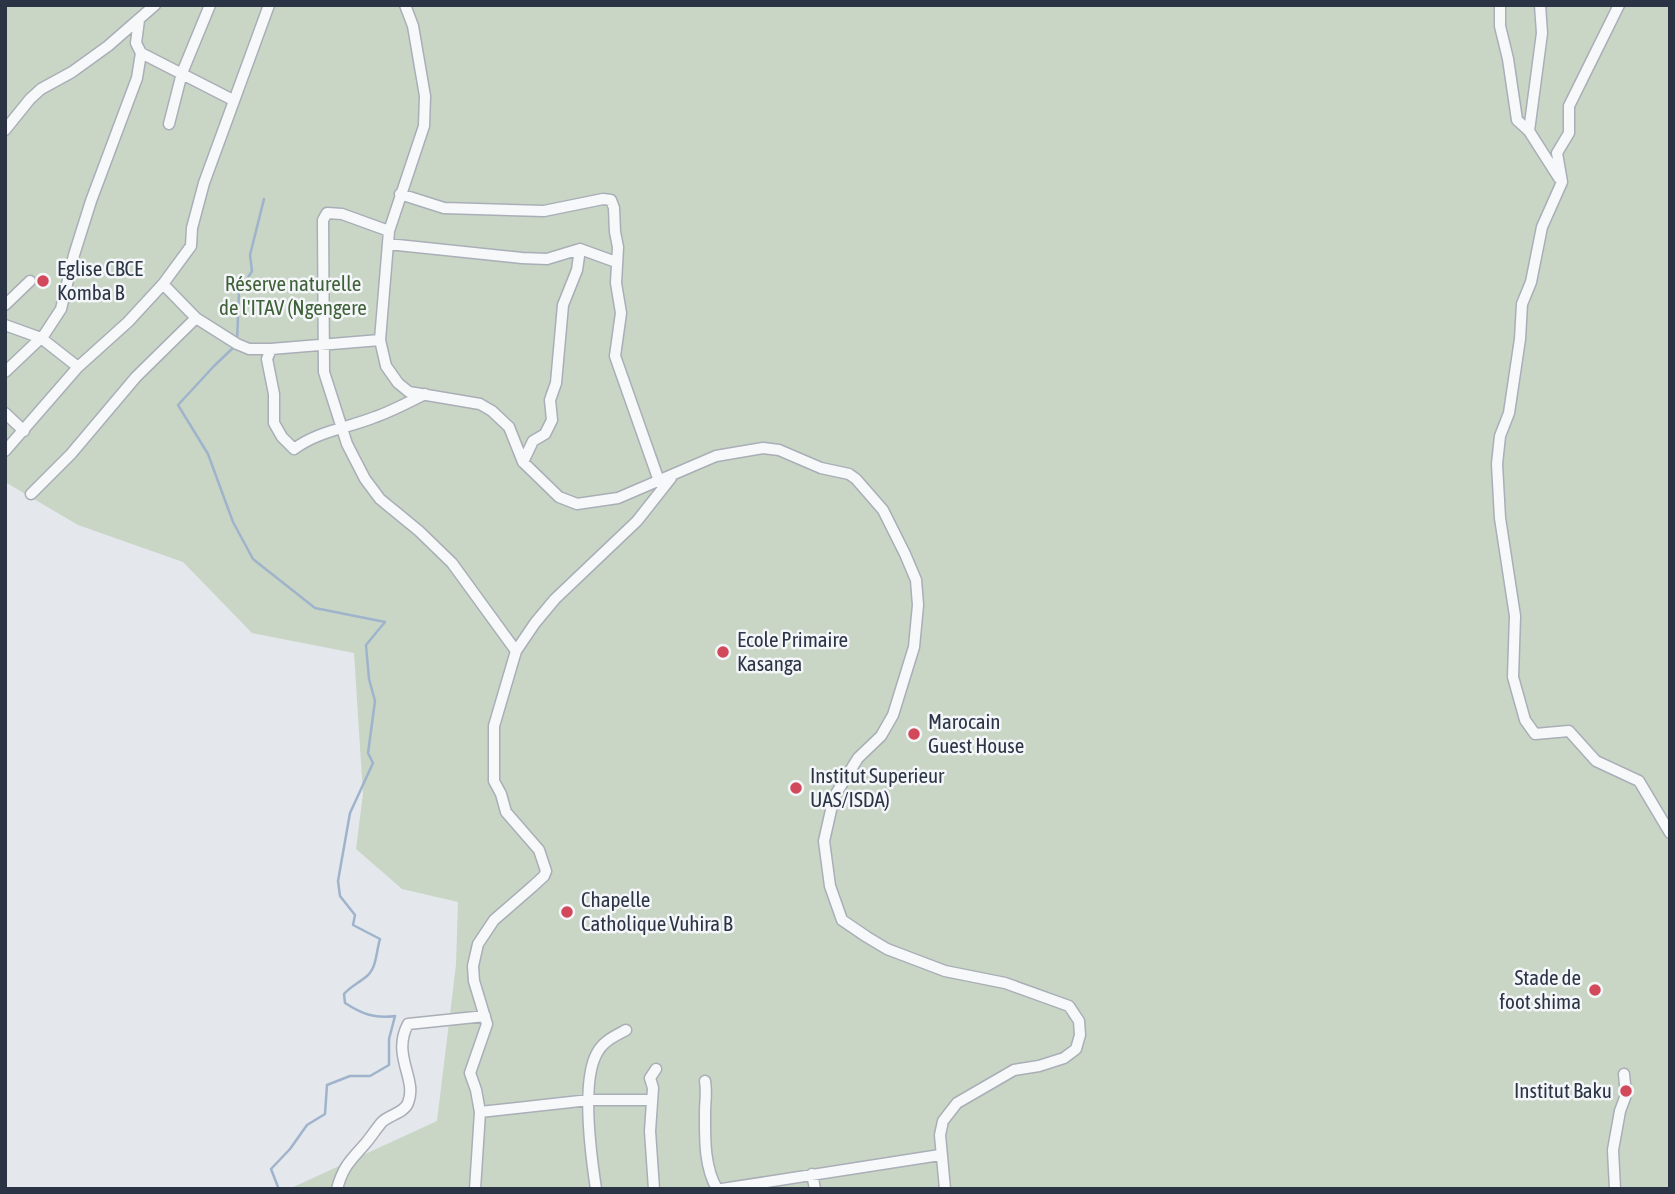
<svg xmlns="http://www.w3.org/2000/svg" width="1675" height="1194" font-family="'Asap Condensed',sans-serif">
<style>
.green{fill:#c9d6c5}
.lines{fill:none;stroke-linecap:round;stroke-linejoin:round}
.stream{stroke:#9fb4cc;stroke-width:2.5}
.minor-casing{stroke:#a9aeb7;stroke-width:13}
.minor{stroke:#f7f8fa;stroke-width:10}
.poi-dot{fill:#d1495b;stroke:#f4f6f9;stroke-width:2.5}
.labels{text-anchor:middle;stroke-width:5;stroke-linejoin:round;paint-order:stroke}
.poi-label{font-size:21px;fill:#2b3445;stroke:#f4f6f9;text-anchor:start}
.park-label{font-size:21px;fill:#3f6138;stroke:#f4f6f9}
</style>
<rect width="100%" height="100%" fill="#e4e7ec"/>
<path class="green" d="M5,5H1670V1189H289L437,1121L456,965L458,902L402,889L356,849L363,794L354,653L252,633L183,562L78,525L5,482Z"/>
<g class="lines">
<path class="stream" d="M237,342L239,292L252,271L250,255L264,199
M234,347L214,366L178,405L208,454L233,522L253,559L315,608L385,622
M277,1189L278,1187L271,1169L290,1149L307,1125L325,1114L327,1085L350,1076H370L389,1065V1039L395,1016C375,1019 362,1014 345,1003L344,994C351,986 359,983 367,976C377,967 376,952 380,939L353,925L355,915L340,896L338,881L350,813L373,763L368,753L375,701L369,679L366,645L385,622"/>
<g class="minor-casing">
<path id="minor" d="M405,5L413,26L425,96L424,126L389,231L380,340L386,366L398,383L409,392L480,404L492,411L509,427L523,462L559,497L577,504L618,498L716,456L763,448L779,450L821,468L849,474L856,479L883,510L905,554L916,580L918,605L914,647L893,715L881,736L858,758L834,797L824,841L830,886L842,920L867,937L887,949L945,971L1005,983L1069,1006L1079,1021L1080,1035L1076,1049L1064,1058L1039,1066L1014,1070L957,1103L943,1121L940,1135L945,1189
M1500,5V26L1508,59L1517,120L1529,131L1559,178
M1619,5L1569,106V133L1557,153L1562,182L1542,227L1531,282L1522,304L1520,339L1509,413L1500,436L1497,464L1500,518L1515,616L1513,677L1525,720L1535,734L1569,731L1596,761L1639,781L1670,833
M141,53L233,100
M169,124L182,73L210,5
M5,130L30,99L41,89L72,72L108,46L155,5
M1529,131L1542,33L1540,5
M400,194L444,208L544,211L603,199L611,200L614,208L615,232L618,247L616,283L621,313L615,356L659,481
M389,231L342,214L327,213L323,220L324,372L347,444L365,479L380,499L419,531L452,563L516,651
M388,244L522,258L547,259L580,249L616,262
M163,284L196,318L237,344L249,349H271L380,340
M5,305L30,281
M5,325L41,338L78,367
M271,349L267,359L274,394V423L282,437L294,449C318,431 348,428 375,417C392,411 409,402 425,394
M5,372L44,335L61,309L74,255L91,201L137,78L141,53L136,43L139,20
M5,413L24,431
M5,451L78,367L128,322L163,284L191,246L192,228L204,183L269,5
M523,462L533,441L545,434L552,420L550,400L556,383L563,305L577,270L580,249
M31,494L71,454L136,377L196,318
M705,1081C707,1093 705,1101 705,1113C705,1139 704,1166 717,1189
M480,1112L589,1100H652
M812,1174L815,1189
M337,1189C343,1166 351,1160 365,1144C371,1137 376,1129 382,1122C389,1115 404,1113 408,1103C418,1079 391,1056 408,1024L485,1016
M475,1189L480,1112L476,1090L470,1073L487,1024L474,981L473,966L478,944L494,920L532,887L544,876L546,871L539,850L506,812L501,794L494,781V726L516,651L535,623L555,599L637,521L671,478
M596,1189C591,1156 581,1081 597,1053C603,1041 615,1036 626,1030
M654,1189L650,1131L653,1088L650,1078L656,1069
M722,1189L940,1155
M1615,1189L1613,1150L1620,1111L1626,1095L1624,1074"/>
</g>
<use href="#minor" class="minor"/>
</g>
<g class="poi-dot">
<circle cx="43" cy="281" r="7"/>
<circle cx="723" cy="652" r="7"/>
<circle cx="914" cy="734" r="7"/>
<circle cx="796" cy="788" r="7"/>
<circle cx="567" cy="912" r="7"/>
<circle cx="1595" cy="990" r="7"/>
<circle cx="1626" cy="1091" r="7"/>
</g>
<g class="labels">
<g class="poi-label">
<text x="57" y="276">Eglise CBCE<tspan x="57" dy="24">Komba B</tspan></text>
<text x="737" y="647">Ecole Primaire<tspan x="737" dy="24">Kasanga</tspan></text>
<text x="928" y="729">Marocain<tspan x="928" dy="24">Guest House</tspan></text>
<text x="810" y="783">Institut Superieur<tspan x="810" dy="24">UAS/ISDA)</tspan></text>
<text x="581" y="907">Chapelle<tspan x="581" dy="24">Catholique Vuhira B</tspan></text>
<text x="1581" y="985" text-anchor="end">Stade de<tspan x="1581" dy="24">foot shima</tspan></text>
<text x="1612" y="1098" text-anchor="end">Institut Baku</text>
</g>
<g class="park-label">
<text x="293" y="291">Réserve naturelle<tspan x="293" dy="24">de l'ITAV (Ngengere</tspan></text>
</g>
</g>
<rect width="1675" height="1194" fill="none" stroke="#2b3445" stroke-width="14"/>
</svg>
